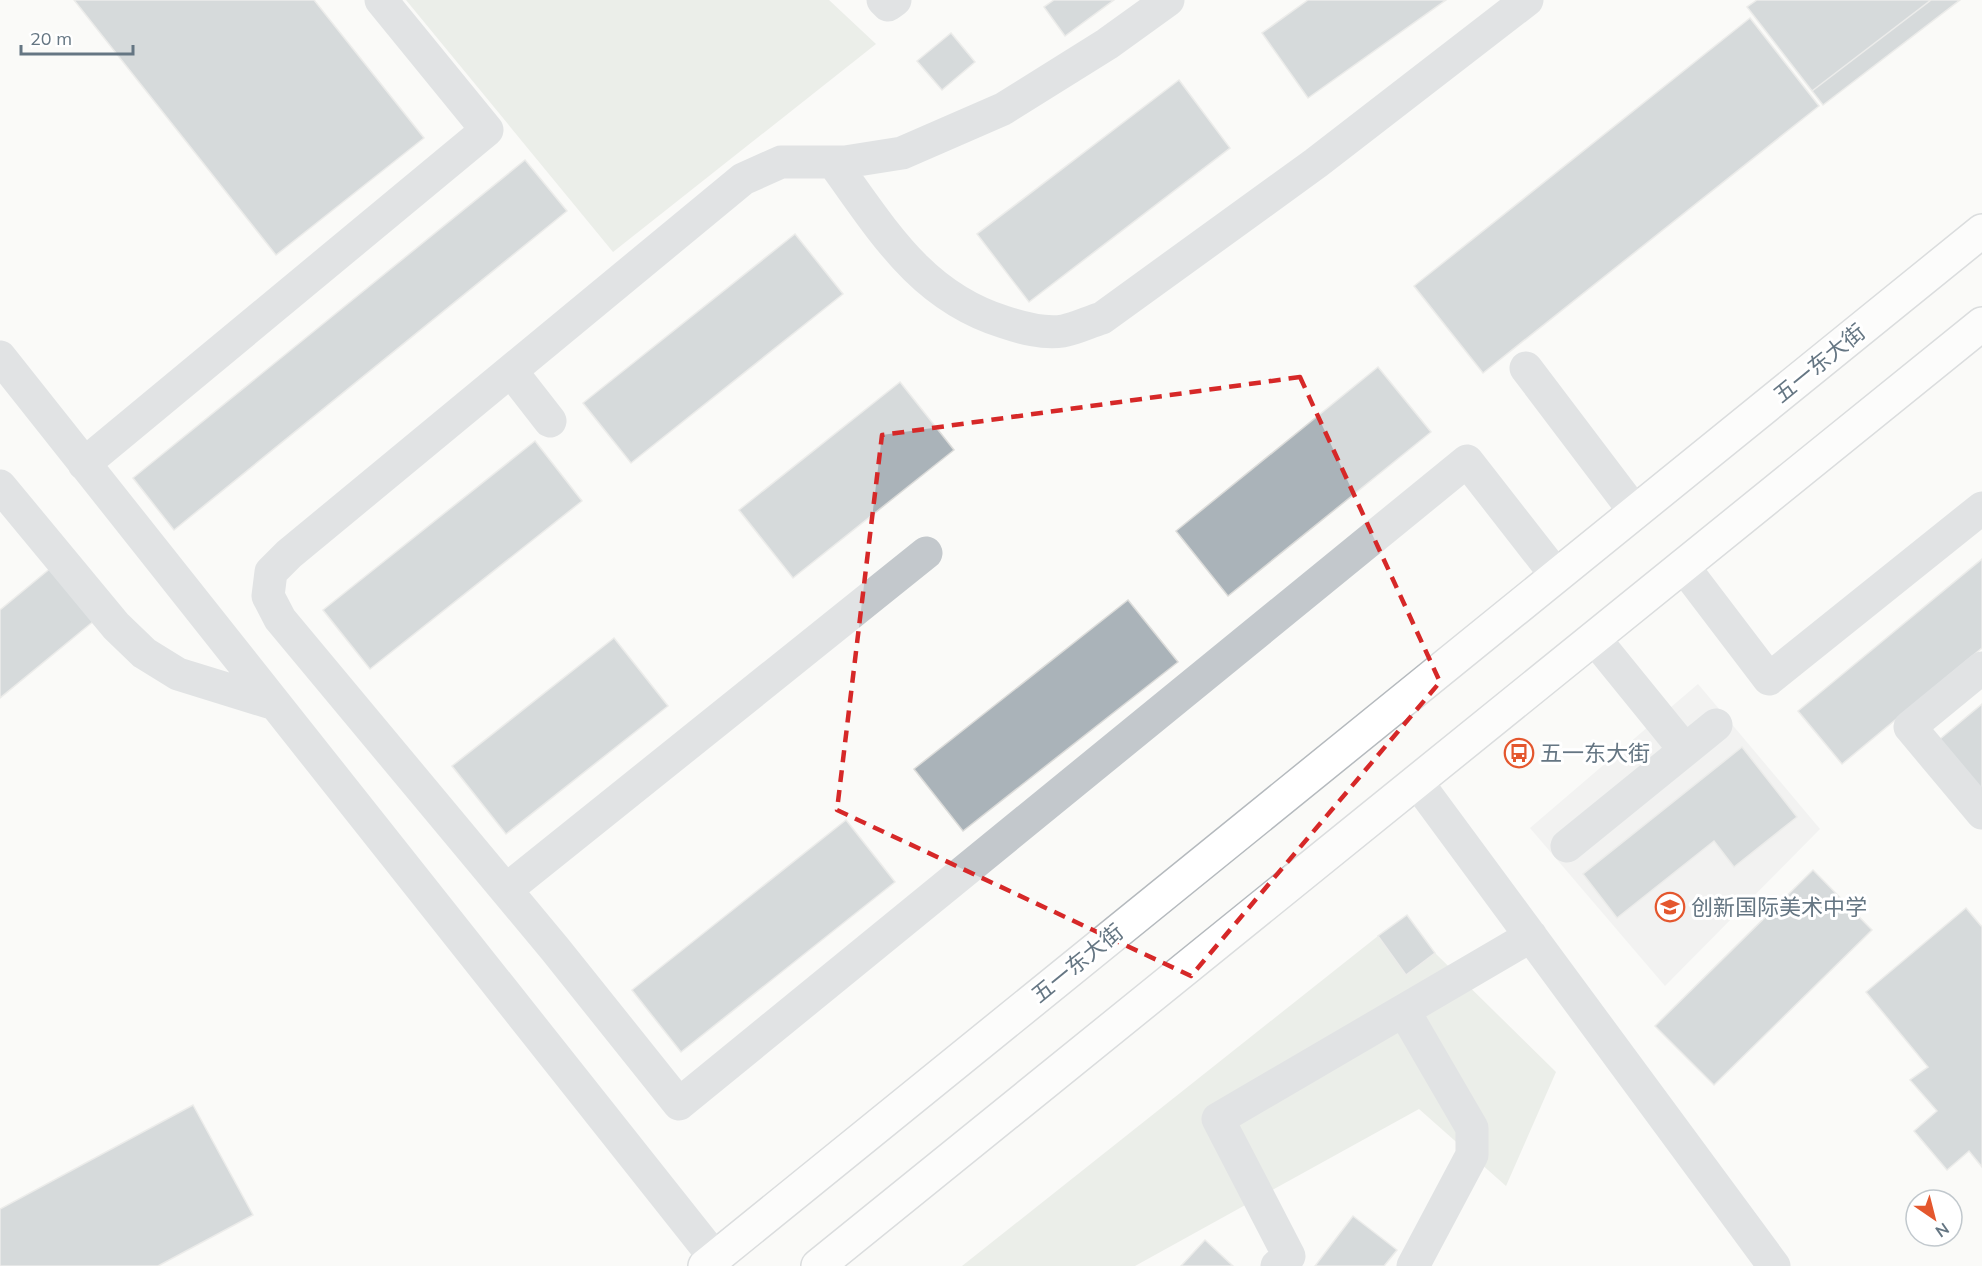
<svg xmlns="http://www.w3.org/2000/svg" width="1982" height="1266" font-family="Mulish,'Noto Sans SC',sans-serif">
<style>
.built{fill:#e8e9e9}
.green{fill:#dadfd7}
.building{fill:#aab3b9;stroke:#dcdcda;stroke-width:1.5}
.lines{fill:none;stroke-linecap:round;stroke-linejoin:round}
.major-casing{stroke:#b5babe;stroke-width:36}
.minor{stroke:#c3c8cc;stroke-width:33}
.major{stroke:#fff;stroke-width:33}
.marked{fill:none;stroke:#d62828;stroke-width:4.5;stroke-dasharray:12 8;stroke-linejoin:round}
.labels{text-anchor:middle;stroke-width:6;stroke-linejoin:round;paint-order:stroke}
.street-label{font-size:22px;fill:#657683;stroke:#fff}
.poi-label{font-size:22px;fill:#657683;stroke:#fff;text-anchor:start}
</style>
<rect width="100%" height="100%" fill="#fafaf8"/>
<path class="built" d="M1698,684L1820,829L1665,986L1530,828Z"/>
<path class="green" d="M406,0H829L876,44L613,252Z
M1378,936L1406,975L1435,953L1556,1072L1506,1186L1419,1109L1135,1266H962Z"/>
<path class="building" d="M74,0H314L424,138L276,255Z
M1054,0H1114L1065,36L1044,7Z
M1308,0H1446L1308,98L1262,33Z
M1757,0H1960L1823,105L1747,7Z
M1757,0H1931L1812,91L1747,7Z
M1750,18L1819,106L1483,373L1414,286Z
M951,33L975,62L942,90L917,61Z
M1179,80L1230,148L1029,302L977,234Z
M525,160L567,211L174,530L133,478Z
M795,234L843,294L631,463L583,403Z
M1378,367L1431,432L1228,596L1176,531Z
M900,382L954,450L793,578L739,510Z
M535,441L582,501L370,669L323,610Z
M1982,559V648L1842,764L1798,711Z
M52,567L95,620L0,698V610Z
M1128,600L1178,662L963,831L914,769Z
M614,638L668,706L506,834L452,766Z
M1982,704V802L1934,744Z
M1742,747L1797,817L1734,867L1714,841L1617,918L1583,874Z
M846,820L895,882L681,1052L632,990Z
M1813,870L1872,930L1714,1085L1655,1026Z
M1966,908L1982,927V1167L1969,1151L1947,1170L1914,1131L1937,1111L1910,1080L1928,1067L1866,992Z
M1407,915L1435,953L1406,975L1378,936Z
M193,1105L253,1215L158,1266H0V1209Z
M1353,1216L1397,1250L1384,1266H1315Z
M1205,1240L1233,1266H1181Z"/>
<g class="lines">
<g class="major-casing">
<path id="major" d="M705,1266L1982,231
M818,1266L1982,324"/>
</g>
<path class="minor" d="M883,0L888,5L895,0
M1168,0L1107,44L1003,109L902,153L845,162H781L743,179L289,554L271,572L268,596L280,619L555,949L679,1104L1467,461L1556,575
M833,162C882,229 920,296 1004,322C1022,328 1043,334 1063,331C1075,329 1089,322 1102,318L1316,163L1527,0
M0,357L715,1258
M1526,368L1635,512
M511,371L550,421
M84,464L487,130L381,0
M0,486L116,626L144,653L178,674L275,704
M1683,566L1769,679L1982,508
M1594,638L1685,750
M1982,668L1910,727L1982,813
M1417,782L1774,1266
M1567,846L1716,725
M506,890L926,553
M1404,1011L1472,1128V1155L1413,1266
M1277,1266L1289,1256L1218,1119L1531,936"/>
<use href="#major" class="major"/>
</g>
<path d="M0 0H1982V1266H0ZM1300,377L1440,682L1191,976L837,810L882,435Z" fill="#fafaf8" fill-opacity=".55" fill-rule="evenodd"/>
<path class="marked" d="M1300,377L1440,682L1191,976L837,810L882,435Z"/>
<defs>
<g id="bus-ring" transform="scale(1.5)"><circle r="9.5" fill="#fff" stroke="#e4572e" stroke-width="1.5"/><path d="M-5-6H5V4H4V6H2V4H-2V6H-4V4H-5ZM-3.5-4V0h7V-4ZM-3.5 1.2v1.5H-2V1.2ZM2 1.2v1.5H3.5V1.2Z" fill="#e4572e"/></g>
<g id="school-ring" transform="scale(1.5)"><circle r="9.5" fill="#fff" stroke="#e4572e" stroke-width="1.5"/><path d="M0-5L7-2L0 1L-7-2ZM-4 1L0 2.5L4 1V4Q0 6-4 4Z" fill="#e4572e"/></g>
</defs>
<g fill-rule="evenodd">
<use href="#bus-ring" x="1519" y="753"/>
<use href="#school-ring" x="1670" y="907"/>
</g>
<g class="labels">
<g class="street-label">
<text transform="translate(1819 363) rotate(-39)" y="8">五一东大街</text>
<text transform="translate(1077 963) rotate(-39)" y="8">五一东大街</text>
</g>
<g class="poi-label">
<text x="1540" y="761">五一东大街</text>
<text x="1691" y="915">创新国际美术中学</text>
</g>
</g>
<g transform="translate(1934 1218) rotate(145)"><circle r="28" fill="#ffffff" stroke="#c1c8cd" stroke-width="1.5"/>
<path d="M0-4.5L10 22L0 15L-10 22Z" fill="#e4572e"/>
<text y="-9" font-size="16" font-weight="bold" text-anchor="middle" fill="#657683">N</text>
</g>
<path d="M21 45v9h112v-9" fill="none" stroke="#657683" stroke-width="3"/>
<text x="30" y="45" font-size="18" fill="#657683" stroke="#ffffff" stroke-width="4.5" paint-order="stroke">20 m</text>
</svg>
